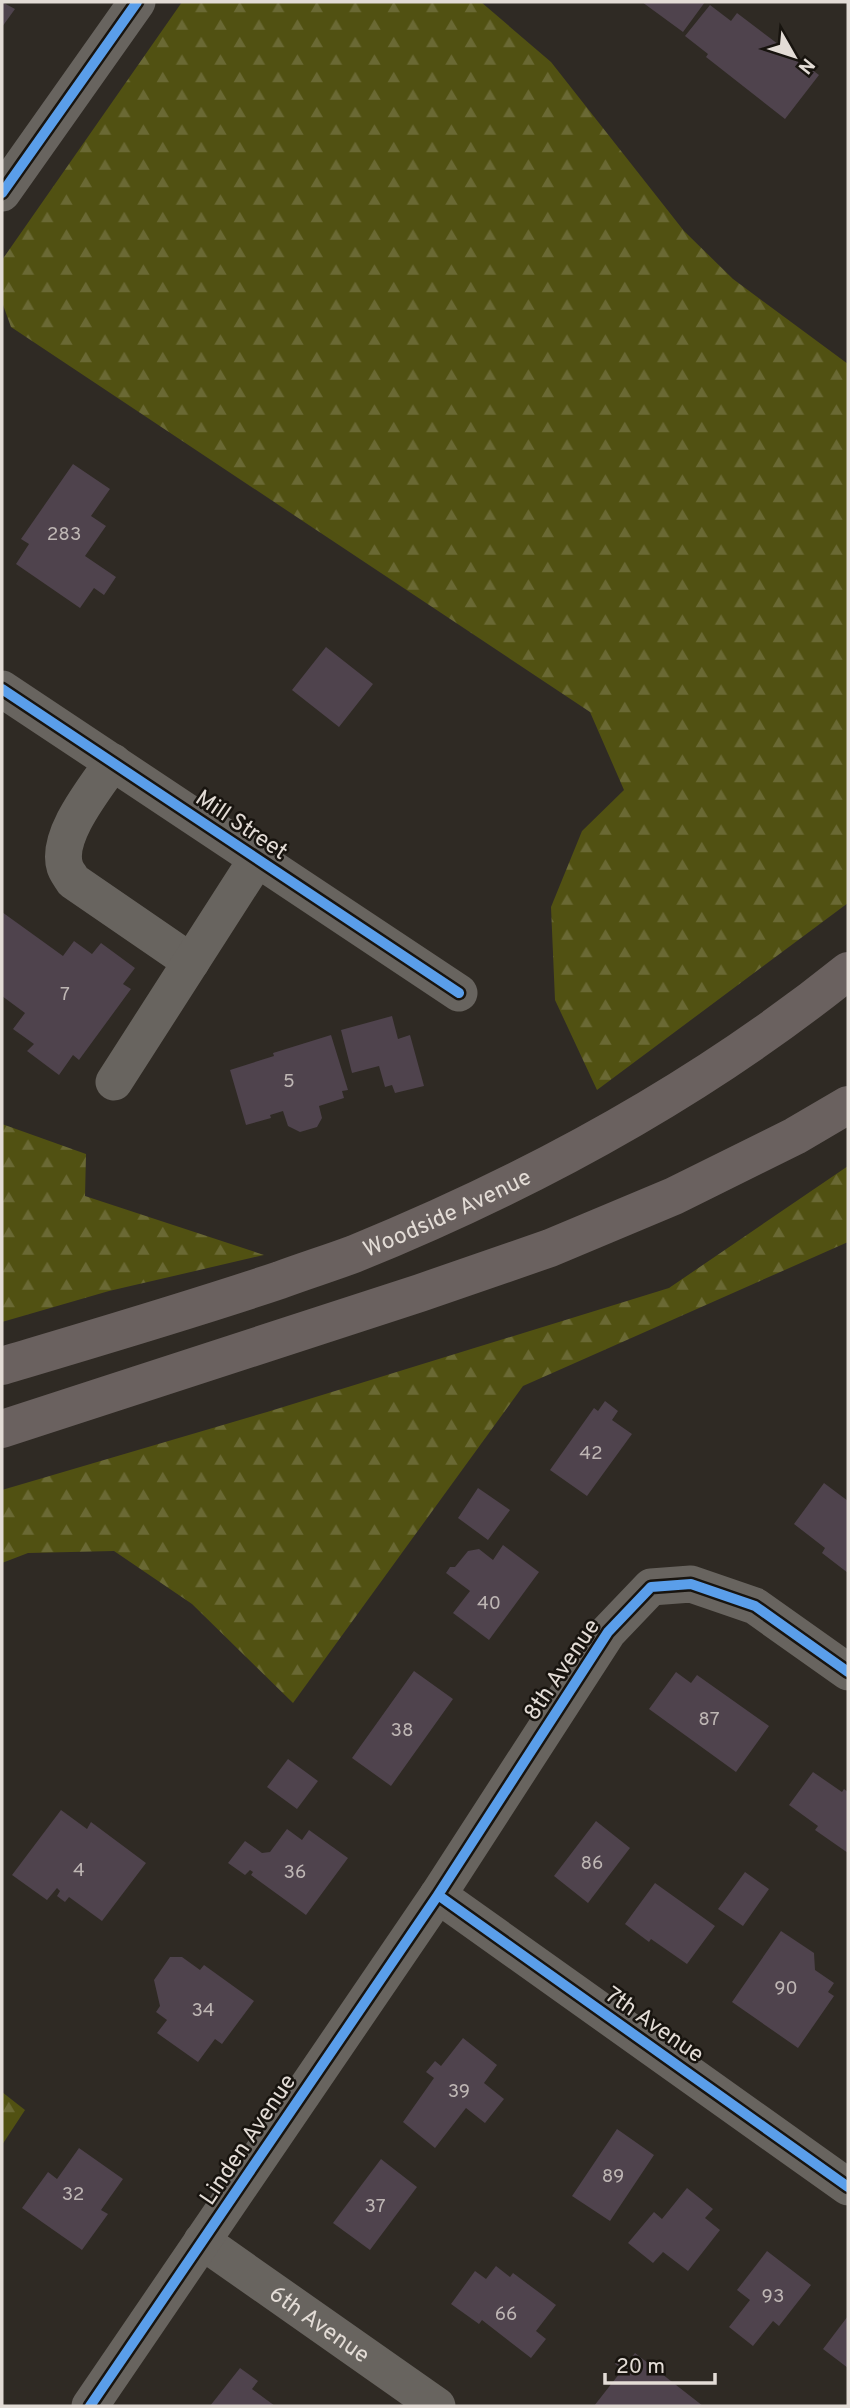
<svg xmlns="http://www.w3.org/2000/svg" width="850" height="2408" font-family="Overpass,sans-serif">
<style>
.forest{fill:url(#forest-firs)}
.building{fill:#4f434d}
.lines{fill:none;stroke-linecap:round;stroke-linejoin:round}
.minor{stroke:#68645f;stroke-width:37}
.major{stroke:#6a615f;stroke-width:38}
.cycleway-casing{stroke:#18140f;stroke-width:15}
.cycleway{stroke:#5a9eea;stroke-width:10}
.labels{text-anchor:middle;stroke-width:5;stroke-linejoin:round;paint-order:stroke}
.number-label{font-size:19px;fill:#beb6b4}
.street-label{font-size:23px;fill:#e3dcd6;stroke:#18140f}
</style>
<defs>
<pattern id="forest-firs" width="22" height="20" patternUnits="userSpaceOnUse" patternTransform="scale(1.75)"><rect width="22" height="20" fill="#515112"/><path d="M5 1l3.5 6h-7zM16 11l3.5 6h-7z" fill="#6a6934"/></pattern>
</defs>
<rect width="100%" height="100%" fill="#2f2a24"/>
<path class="forest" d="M182,2H481L551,62L684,231L733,279L848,364V903L597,1090L555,1000L551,907L582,831L624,790L590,712L11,327L2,302V260Z
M2,1124L86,1154L85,1196L264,1255L109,1291L2,1322Z
M848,1166V1242L523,1386L293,1703L192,1604L114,1551L28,1553L2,1563V1490L267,1412L669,1288Z
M2,2092L25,2110L2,2145Z"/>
<path class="building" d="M2,2L15,9L2,27Z
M642,2H705L683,32Z
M710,5L731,21L737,13L819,75L785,119L706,57L708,54L685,36Z
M73,464L110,489L91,516L106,526L85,556L116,577L104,595L94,588L80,608L16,564L29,544L21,539Z
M326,647L373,684L339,727L292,690Z
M2,912L63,956L74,941L92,954L101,943L135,968L123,984L131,989L79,1060L73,1055L59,1075L27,1051L34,1044L13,1029L25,1013L2,996Z
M392,1016L398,1039L410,1035L424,1086L395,1093L392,1085L385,1087L379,1066L352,1073L341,1030Z
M331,1035L348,1090L342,1091L344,1098L319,1106L322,1118L317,1127L300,1132L288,1126L283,1111L270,1115L271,1118L246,1125L230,1070L274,1056L273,1053Z
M605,1401L618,1411L612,1420L632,1434L587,1496L550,1470L594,1408L598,1411Z
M824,1483L848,1501V1573L822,1553L825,1548L794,1524Z
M478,1488L510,1510L488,1540L458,1518Z
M503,1545L539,1572L489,1640L453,1613L470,1591L446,1573L450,1567H455L468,1551L479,1549L493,1560Z
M414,1671L453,1699L391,1786L352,1758Z
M676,1672L691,1683L697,1675L769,1726L736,1772L649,1709Z
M288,1759L318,1781L297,1809L267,1787Z
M813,1772L842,1792L844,1789L848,1792V1853L815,1830L818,1826L789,1805Z
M61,1810L87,1829L91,1822L146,1863L102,1921L69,1897L65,1902L57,1896L60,1891L57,1888L47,1900L12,1875Z
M596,1821L630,1848L588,1903L554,1876Z
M287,1829L302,1840L309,1830L348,1858L306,1915L251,1875L253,1872L250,1870L245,1875L228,1863L245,1841L262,1853L270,1852Z
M745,1872L769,1889L743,1926L718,1909Z
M655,1883L715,1926L687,1964L651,1939L649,1942L625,1924Z
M781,1931L814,1953L815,1970L834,1983L828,1992L834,1996L798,2048L732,2002Z
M170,1957H182L200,1970L204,1965L254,2001L222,2044L215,2039L198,2062L157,2033L167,2020L156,2012L160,2006L154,1980Z
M463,2038L497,2065L484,2083L504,2099L485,2123L466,2108L435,2148L403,2122L434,2078L426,2072L435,2061L441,2066Z
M617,2129L654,2155L610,2221L572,2196Z
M79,2148L123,2179L101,2210L108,2214L82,2250L22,2208L48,2172L57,2179Z
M381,2159L417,2187L370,2250L333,2223Z
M687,2188L713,2209L705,2218L720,2230L688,2271L663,2252L653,2263L628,2243L654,2212L662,2219Z
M767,2251L811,2285L779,2326L773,2321L753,2346L729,2327L750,2300L737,2290Z
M496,2266L510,2277L513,2273L556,2305L536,2331L546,2339L531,2358L482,2320L479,2324L451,2304L475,2271L486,2279Z
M848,2316V2368L823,2349Z
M635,2353L703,2406H594L623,2369L615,2364L621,2357L628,2362Z
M240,2368L258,2381L252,2389L275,2406H210Z"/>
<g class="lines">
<g class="minor">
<path d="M2,193L137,2"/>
<path d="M2,689L459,993"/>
<path d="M113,762C96,787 55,836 65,867C66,871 71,877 73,881L191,962"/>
<path d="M114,1082L257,859"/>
<path d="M438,1895L848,2187"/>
<path id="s1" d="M202,2241L437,2406"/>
<path d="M90,2406L438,1895L608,1632L651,1587L691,1584L755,1606L848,1672"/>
</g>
<g class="major">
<path id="s2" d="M2,1366C95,1338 188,1311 280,1280C304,1271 330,1263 354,1254C531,1182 699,1091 848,971"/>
<path d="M2,1429L420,1293L550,1248L674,1196L795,1136L848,1105"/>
</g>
<g class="cycleway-casing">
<path id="cycleway" d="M2,193L137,2
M2,689L459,993
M438,1895L848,2187
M90,2406L438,1895L608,1632L651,1587L691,1584L755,1606L848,1672"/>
</g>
<use href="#cycleway" class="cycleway"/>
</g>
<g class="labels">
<g class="number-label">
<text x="64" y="540">283</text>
<text x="65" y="1000">7</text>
<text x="289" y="1087">5</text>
<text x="591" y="1459">42</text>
<text x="489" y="1609">40</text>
<text x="709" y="1725">87</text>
<text x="402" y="1736">38</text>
<text x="592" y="1869">86</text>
<text x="79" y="1876">4</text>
<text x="295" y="1878">36</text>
<text x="786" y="1994">90</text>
<text x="203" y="2016">34</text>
<text x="459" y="2097">39</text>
<text x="613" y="2182">89</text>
<text x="73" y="2200">32</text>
<text x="375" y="2212">37</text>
<text x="773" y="2302">93</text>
<text x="506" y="2320">66</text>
</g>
<g class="street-label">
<text transform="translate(242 824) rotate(34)" y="8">Mill Street</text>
<text dy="8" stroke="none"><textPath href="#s2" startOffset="471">Woodside Avenue</textPath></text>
<text transform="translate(561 1669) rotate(-56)" y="8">8th Avenue</text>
<text transform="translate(655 2024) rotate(35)" y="8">7th Avenue</text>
<text transform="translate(247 2139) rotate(-56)" y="8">Linden Avenue</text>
<text dy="8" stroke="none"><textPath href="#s1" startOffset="144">6th Avenue</textPath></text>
</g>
</g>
<rect width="850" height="2408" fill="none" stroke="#e3dcd6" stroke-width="7"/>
<g transform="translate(794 56) rotate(129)" stroke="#18140f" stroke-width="5" paint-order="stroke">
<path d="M0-5L12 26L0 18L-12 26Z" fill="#e3dcd6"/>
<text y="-10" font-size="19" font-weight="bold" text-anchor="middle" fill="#e3dcd6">N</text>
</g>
<path d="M605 2373v10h110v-10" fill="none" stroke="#e3dcd6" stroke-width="3.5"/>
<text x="616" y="2373" font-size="21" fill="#e3dcd6" stroke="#18140f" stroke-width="5" paint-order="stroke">20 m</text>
</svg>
